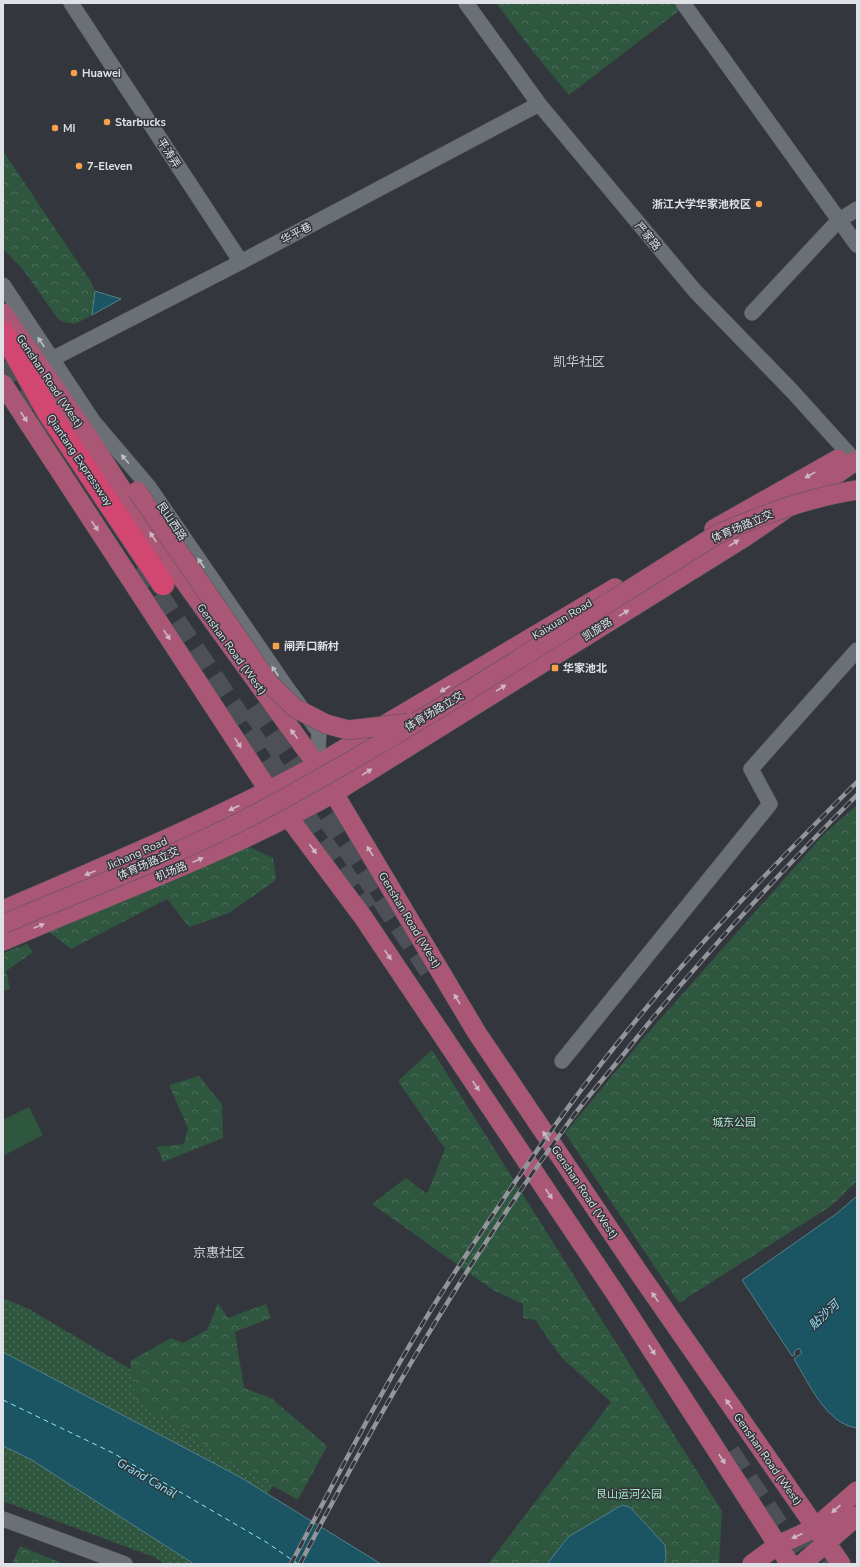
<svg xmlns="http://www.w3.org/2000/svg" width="860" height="1567" font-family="'Nunito Sans','Noto Sans SC',sans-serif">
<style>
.grass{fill:url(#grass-dots)}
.forest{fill:url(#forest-crowns)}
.pitch{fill:#2f563f}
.water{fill:#1b5563;stroke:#567f8a}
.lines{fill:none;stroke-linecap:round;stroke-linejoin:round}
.ferry{stroke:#8ce7fe;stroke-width:1;stroke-dasharray:5 4;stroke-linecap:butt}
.highway-tunnel{stroke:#4d5056;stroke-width:22;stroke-dasharray:22 11;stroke-linecap:butt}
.minor-casing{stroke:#52555a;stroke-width:16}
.major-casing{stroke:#52555a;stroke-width:20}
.highway-casing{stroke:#52555a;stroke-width:24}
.minor{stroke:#6b7077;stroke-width:15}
.major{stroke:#a95774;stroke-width:19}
.highway{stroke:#d24672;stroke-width:22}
.rail-casing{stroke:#92959a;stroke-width:4.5}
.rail{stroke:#33373d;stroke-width:3;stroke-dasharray:9;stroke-linecap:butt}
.major-bridge-casing{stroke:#52555a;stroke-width:20;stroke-linecap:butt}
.major-bridge{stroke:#a95774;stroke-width:19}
.oneway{fill:#bcbfc4}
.oneway2{fill:#ceb8c3}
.poi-dot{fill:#f8a14a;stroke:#33373d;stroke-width:1.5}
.labels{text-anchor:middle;stroke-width:3;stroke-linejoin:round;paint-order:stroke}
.poi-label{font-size:11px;font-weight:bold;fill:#dee1e5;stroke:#33373d;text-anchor:start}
.street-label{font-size:11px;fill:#dee1e5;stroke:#33373d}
.park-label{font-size:11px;fill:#a8efc3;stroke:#33373d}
.water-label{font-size:12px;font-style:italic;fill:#8ce7fe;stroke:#33373d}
.quarter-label{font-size:13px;fill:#c5cad2;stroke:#33373d}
</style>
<defs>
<pattern id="grass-dots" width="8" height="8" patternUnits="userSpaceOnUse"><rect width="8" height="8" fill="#2f563f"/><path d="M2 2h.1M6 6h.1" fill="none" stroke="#4d6e5b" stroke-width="1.8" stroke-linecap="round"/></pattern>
<pattern id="forest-crowns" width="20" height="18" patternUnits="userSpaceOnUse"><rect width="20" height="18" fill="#2f563f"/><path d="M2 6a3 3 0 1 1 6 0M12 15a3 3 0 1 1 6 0" fill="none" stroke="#4d6e5b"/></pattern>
</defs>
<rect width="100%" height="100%" fill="#33373d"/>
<path class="grass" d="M3,1298L29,1309L287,1462L226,1564H165L154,1557L3,1501Z"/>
<path class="forest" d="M496,3H689L569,95L538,58Z
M3,151L91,282L95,291L92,315L75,324L63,322L58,319L22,268L3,249Z
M857,805V1181L831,1206L679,1303L565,1133L641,1041L824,834Z
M248,846L273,858L276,880L229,913L189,927L167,899L71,949L49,932L83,915Z
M27,944L33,952L6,971L10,989L3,991V953Z
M432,1050L722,1511L719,1564H488L611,1402L562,1358L535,1320L523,1318V1304L493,1290L372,1204L406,1178L427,1194L445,1149L398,1081Z
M199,1076L222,1104L223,1138L163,1162L157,1147L184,1144L188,1128L169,1085Z
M218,1303L228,1318L266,1304L271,1318L235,1332L244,1388L271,1398L327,1446L298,1500L234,1464L135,1399L130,1361L171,1338L183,1343L207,1330Z
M20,1546L64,1564H12Z"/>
<path class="pitch" d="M29,1107L43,1135L3,1156V1120Z"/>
<path class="water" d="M95,291L121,299L92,315Z
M857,1196V1428C826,1424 809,1383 794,1359L802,1353L799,1348L794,1352L795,1355L792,1356L742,1280L836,1214Z
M3,1352L240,1477L381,1564H194L30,1459L3,1446Z
M622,1505L630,1507L665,1545L666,1560L663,1564H547L568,1537Z"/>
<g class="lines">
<path class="ferry" d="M3,1400L113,1453L266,1542L298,1564"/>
<path class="highway-tunnel" d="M3,363L49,431
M139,567L367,909
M251,708L332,824L430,970
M729,1452L803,1564
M808,1532L829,1564"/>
<g class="minor-casing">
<path id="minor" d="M71,3L241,262
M466,3L539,104L695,291L792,391L849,454
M683,3L857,245
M3,285L93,421L149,487L287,688L319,732L317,765
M752,313L838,221L857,209
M52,359L241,262L539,104
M562,1061L770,804L751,769L857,650
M3,1519L125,1564"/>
</g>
<g class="major-casing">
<path id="major" d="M3,313L87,435L153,538L317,765L477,1033L639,1273L841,1564
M3,384L269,791L363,917L615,1293L790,1564
M714,529L838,459
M3,910C109,864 216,820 317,765L615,588
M3,941C114,893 228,852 334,793L745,537L857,460
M752,1564L778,1545L815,1528L857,1491
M802,1564L857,1516"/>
</g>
<g class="highway-casing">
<path id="highway" d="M3,332L48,412L163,584"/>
</g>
<use href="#minor" class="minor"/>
<use href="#major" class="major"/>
<use href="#highway" class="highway"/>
<g class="rail-casing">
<path id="rail" d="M291,1564C341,1469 390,1373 448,1283C504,1196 563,1109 629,1029C699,942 778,861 857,782
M300,1564C380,1409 468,1259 572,1118C588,1096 606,1076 623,1055C696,963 774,878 857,795"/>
</g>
<use href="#rail" class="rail"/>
<g class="major-bridge-casing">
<path id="major-bridge" d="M137,491L270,684L295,708L326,724L348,730L408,723
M3,924C91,887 181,854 265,809C420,725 567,628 716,535C759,516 810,497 857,490"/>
</g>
<use href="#major-bridge" class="major-bridge"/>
</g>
<defs><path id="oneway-solid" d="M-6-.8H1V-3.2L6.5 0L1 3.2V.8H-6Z"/></defs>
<g class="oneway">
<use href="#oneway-solid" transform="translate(41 342) rotate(-124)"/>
<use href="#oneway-solid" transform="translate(125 459) rotate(-130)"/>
<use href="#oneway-solid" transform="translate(201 563) rotate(-124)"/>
<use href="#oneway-solid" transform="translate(275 671) rotate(-124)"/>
</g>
<g class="oneway2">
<use href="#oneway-solid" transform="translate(24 417) rotate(57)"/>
<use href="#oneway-solid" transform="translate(810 475) rotate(151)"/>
<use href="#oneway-solid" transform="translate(95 526) rotate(56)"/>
<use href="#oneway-solid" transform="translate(153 537) rotate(-124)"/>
<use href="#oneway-solid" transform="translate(734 543) rotate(-32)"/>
<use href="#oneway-solid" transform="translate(624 613) rotate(-32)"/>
<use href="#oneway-solid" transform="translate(167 635) rotate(57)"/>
<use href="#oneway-solid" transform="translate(501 688) rotate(-32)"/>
<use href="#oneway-solid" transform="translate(445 689) rotate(149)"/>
<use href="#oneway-solid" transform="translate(294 734) rotate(-127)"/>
<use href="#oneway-solid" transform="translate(238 743) rotate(57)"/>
<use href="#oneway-solid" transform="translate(367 772) rotate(-32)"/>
<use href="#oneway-solid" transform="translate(234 808) rotate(155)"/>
<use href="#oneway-solid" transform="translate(313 849) rotate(54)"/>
<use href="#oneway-solid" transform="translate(370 851) rotate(-121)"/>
<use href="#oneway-solid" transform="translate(198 860) rotate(-23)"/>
<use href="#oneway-solid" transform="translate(90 873) rotate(157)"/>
<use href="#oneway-solid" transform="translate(39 926) rotate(-22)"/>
<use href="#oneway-solid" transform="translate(388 955) rotate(56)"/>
<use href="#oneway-solid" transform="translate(457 999) rotate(-121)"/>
<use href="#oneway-solid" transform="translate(476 1086) rotate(56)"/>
<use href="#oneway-solid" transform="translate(546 1136) rotate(-124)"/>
<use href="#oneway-solid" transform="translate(549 1194) rotate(56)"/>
<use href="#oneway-solid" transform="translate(655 1297) rotate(-125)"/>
<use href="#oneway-solid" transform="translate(652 1350) rotate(57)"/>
<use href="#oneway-solid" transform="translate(729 1404) rotate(-125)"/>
<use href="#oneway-solid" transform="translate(722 1459) rotate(57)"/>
<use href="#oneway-solid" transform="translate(836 1509) rotate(139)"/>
<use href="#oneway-solid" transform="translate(797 1536) rotate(155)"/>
</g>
<g class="poi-dot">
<circle cx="74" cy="73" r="4"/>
<circle cx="107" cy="122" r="4"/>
<circle cx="55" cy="128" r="4"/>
<circle cx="79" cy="166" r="4"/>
<circle cx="759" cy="204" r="4"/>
<rect x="272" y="642" width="8" height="8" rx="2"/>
<rect x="551" y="664" width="8" height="8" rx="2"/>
</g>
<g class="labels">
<g class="poi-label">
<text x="82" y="77">Huawei</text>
<text x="115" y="126">Starbucks</text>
<text x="63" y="132">Mi</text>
<text x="87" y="170">7-Eleven</text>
<text x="751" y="208" text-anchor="end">浙江大学华家池校区</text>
<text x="284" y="650">闸弄口新村</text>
<text x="563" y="672">华家池北</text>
</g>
<g class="street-label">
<text transform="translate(169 153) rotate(57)" y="4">平涛弄</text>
<text transform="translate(296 233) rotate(-28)" y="4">华平巷</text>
<text transform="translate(648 236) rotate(50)" y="4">严家路</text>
<text transform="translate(50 381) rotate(56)" y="4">Genshan Road (West)</text>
<text transform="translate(80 460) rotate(56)" y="4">Qiantang Expressway</text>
<text transform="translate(172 521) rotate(56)" y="4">艮山西路</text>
<text transform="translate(742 526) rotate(-23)" y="4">体育场路立交</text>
<text transform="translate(562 619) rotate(-31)" y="4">Kaixuan Road</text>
<text transform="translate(597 629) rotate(-32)" y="4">凯旋路</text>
<text transform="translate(232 649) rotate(54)" y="4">Genshan Road (West)</text>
<text transform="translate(434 711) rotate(-31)" y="4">体育场路立交</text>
<text transform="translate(137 853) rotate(-24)" y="4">Jichang Road</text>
<text transform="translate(148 863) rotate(-24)" y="4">体育场路立交</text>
<text transform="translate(171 871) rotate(-22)" y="4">机场路</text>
<text transform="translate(410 920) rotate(59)" y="4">Genshan Road (West)</text>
<text transform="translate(585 1192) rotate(56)" y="4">Genshan Road (West)</text>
<text transform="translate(768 1459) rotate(55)" y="4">Genshan Road (West)</text>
</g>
<g class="park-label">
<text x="734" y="1126">城东公园</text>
<text x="629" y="1498">艮山运河公园</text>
</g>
<g class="water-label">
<text transform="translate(824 1315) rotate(-43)" y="4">贴沙河</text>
<text transform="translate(147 1478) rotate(30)" y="4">Grand Canal</text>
</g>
<g class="quarter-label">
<text x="579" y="366">凯华社区</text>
<text x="219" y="1257">京惠社区</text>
</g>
</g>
<rect width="860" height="1567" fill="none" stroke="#dee1e5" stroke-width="8"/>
</svg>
